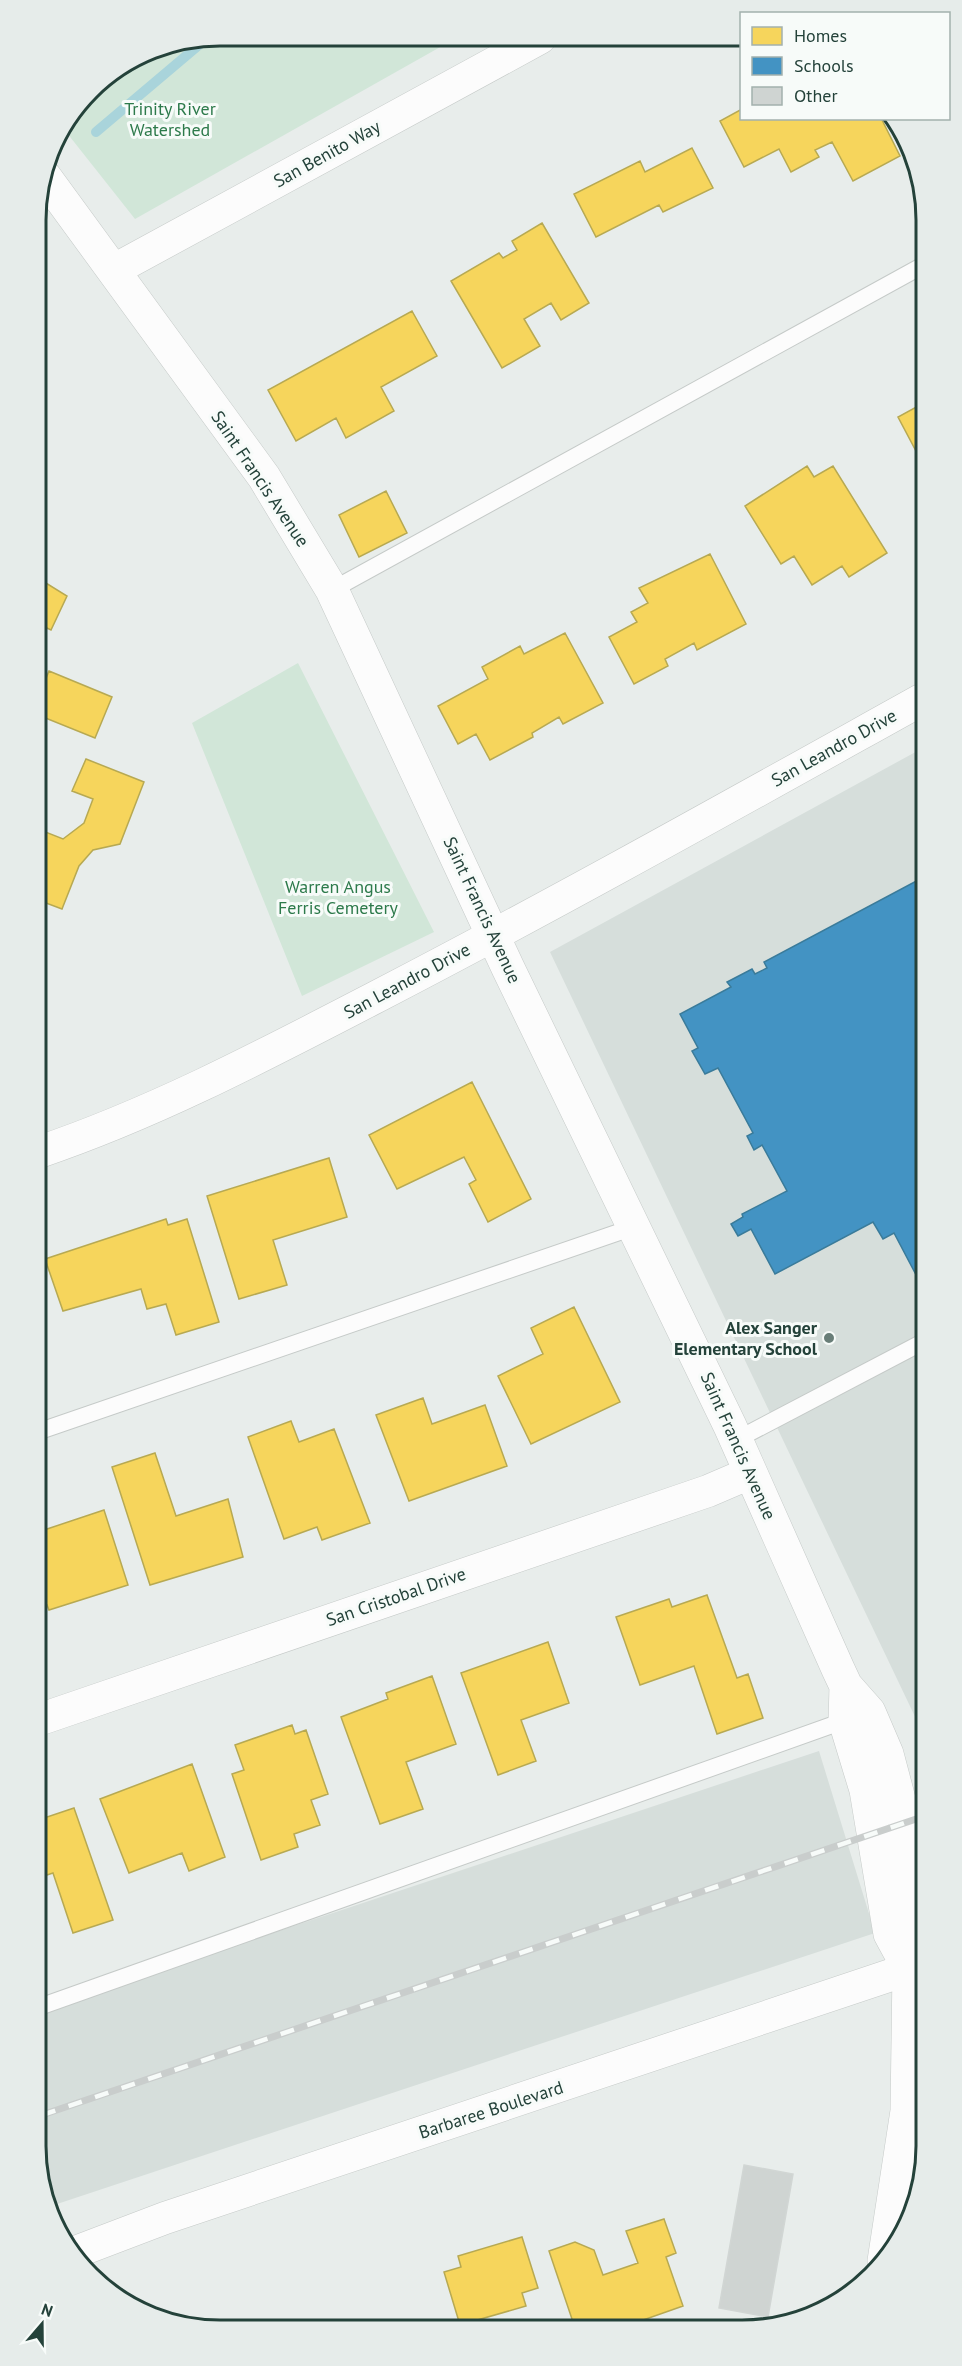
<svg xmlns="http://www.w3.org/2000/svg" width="962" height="2366" font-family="'PT Sans',sans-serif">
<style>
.built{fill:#d6dedb}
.green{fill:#d1e6d8}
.homes{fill:#f6d55c;stroke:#b7a952;stroke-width:1.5}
.schools{fill:#4393c3;stroke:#3a7b9a;stroke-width:1.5}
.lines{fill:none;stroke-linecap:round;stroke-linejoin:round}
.stream{stroke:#a9d4db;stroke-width:10}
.building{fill:#cfd4d2;stroke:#d1d6d4;stroke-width:1.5}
.service-casing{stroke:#c5cac8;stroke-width:18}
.minor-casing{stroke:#c5cac8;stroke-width:33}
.tertiary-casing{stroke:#c5cac8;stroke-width:34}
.service{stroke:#fcfcfc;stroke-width:16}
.minor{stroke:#fcfcfc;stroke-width:32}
.tertiary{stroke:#fcfcfc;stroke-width:33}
.rail-casing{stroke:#c9cdcc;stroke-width:7}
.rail{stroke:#f7fbf9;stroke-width:4.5;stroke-dasharray:14;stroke-linecap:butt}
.poi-dot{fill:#697e78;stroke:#f7fbf9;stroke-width:2}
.labels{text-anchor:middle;stroke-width:6;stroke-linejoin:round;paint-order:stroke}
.park-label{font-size:18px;fill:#2d7a4b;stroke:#f7fbf9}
.street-label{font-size:18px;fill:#24423a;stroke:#f7fbf9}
.poi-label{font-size:18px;font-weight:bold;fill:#24423a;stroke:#f7fbf9;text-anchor:end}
.rim{fill:none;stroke:#24423a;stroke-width:3}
</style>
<rect width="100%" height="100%" fill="#e8edeb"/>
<path class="built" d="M921,749L924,1740L919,1725L550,952Z
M819,1751L875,1933L48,2207L42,2193V2010Z"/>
<path class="green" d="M220,36L458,37L135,219L63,128L99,82L150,50Z
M298,663L434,932L302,996L192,723Z"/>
<path class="homes" d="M742,109V118H881L900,156L853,181L832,142L815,150L819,157L791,172L779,149L744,167L720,121Z
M692,148L713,188L663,212L659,205L596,237L574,194L640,161L645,172Z
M542,223L589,303L561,320L551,303L524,319L540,346L502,368L451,281L499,253L503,258L517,250L512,241Z
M412,311L437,356L381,387L394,411L346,438L336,418L296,441L268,390Z
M920,405L921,449L916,451L898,417Z
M807,466L814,477L833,466L887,553L849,577L842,566L812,585L794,556L781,564L745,506Z
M386,491L407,533L359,557L339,515Z
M710,554L746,624L697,650L694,643L665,659L668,666L634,684L609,637L637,622L631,612L648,603L639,588Z
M41,580L67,596L51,630L47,628L38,643V585Z
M565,633L603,703L563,724L559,717L532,733L533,737L490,760L476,734L458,744L438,706L488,679L482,667L520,646L524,654Z
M49,671L112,697L95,738L38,715V698Z
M86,759L144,782L120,844L93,850L79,866L62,909L38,900V829L63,839L84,823L93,799L72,791Z
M472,1082L531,1199L488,1222L469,1184L476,1180L464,1157L397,1189L369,1135Z
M329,1158L347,1217L273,1240L287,1285L239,1299L207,1196Z
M166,1219L168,1225L187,1219L219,1322L176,1335L166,1304L147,1309L141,1289L63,1311L45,1259Z
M574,1307L620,1402L531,1444L498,1376L543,1354L531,1328Z
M423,1398L432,1424L485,1405L507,1466L409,1501L376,1415Z
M291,1421L299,1442L334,1429L370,1523L322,1540L317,1527L284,1539L248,1437Z
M155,1453L176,1516L228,1499L243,1557L150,1585L112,1467Z
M104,1510L128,1585L49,1610L47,1605L40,1607V1520L44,1530Z
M707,1595L737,1678L748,1674L763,1718L717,1734L694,1666L640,1685L616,1617L669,1599L672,1607Z
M548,1642L569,1703L521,1720L536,1761L498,1775L461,1673Z
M432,1676L456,1744L406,1762L423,1809L380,1824L341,1717L388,1699L386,1693Z
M292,1725L295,1734L306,1730L328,1794L311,1800L320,1825L294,1834L298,1847L261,1860L232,1774L244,1770L235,1745Z
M192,1764L225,1857L189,1871L182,1853L129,1873L100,1799Z
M74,1808L113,1920L73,1933L53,1873L41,1877V1819Z
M664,2219L676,2253L666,2257L683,2306L629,2325H574L549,2251L575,2242L594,2250L603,2275L638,2263L626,2231Z
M522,2237L538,2288L522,2293L526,2306L460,2325L444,2272L461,2267L458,2256Z"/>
<path class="schools" d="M922,878L923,1288L894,1233L883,1239L873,1222L775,1274L751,1229L738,1236L731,1224L743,1217L742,1214L787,1191L762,1145L754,1150L747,1136L753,1133L718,1068L705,1074L692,1051L698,1048L680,1014L731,987L727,982L752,969L755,974L767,968L764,962Z"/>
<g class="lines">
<path class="stream" d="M96,132L206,39"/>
</g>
<path class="building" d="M744,2165L793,2174L768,2317L719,2308Z"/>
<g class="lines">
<g class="service-casing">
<path id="service" d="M332,590L920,267
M40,1431L634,1227
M736,1440L923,1342
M42,2006L849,1719"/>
</g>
<g class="minor-casing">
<path id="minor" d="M114,270L540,38
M39,1152C157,1112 268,1053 378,996C561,901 741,800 921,700
M41,1719L708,1491L750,1473
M73,2253L165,2218L909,1969"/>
</g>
<g class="tertiary-casing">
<path id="tertiary" d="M45,177L264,477L332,590L508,968L730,1426L838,1669L846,1686L869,1712L887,1754L905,1822L919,1937L909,1969L907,2111L884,2261
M846,1686L845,1721L866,1790L890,1934L909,1969"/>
</g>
<use href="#service" class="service"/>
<use href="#minor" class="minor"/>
<use href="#tertiary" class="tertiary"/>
<g class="rail-casing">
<path id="rail" d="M42,2115L925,1816"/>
</g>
<use href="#rail" class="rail"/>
</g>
<circle class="poi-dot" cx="829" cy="1338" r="6"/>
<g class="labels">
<g class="park-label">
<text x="170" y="115">Trinity River<tspan x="170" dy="21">Watershed</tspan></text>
<text x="338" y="893">Warren Angus<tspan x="338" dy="21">Ferris Cemetery</tspan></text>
</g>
<g class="street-label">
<text transform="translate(327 154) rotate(-29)" y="6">San Benito Way</text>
<text transform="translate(260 479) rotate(56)" y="6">Saint Francis Avenue</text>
<text transform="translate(834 748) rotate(-29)" y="6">San Leandro Drive</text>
<text transform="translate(482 910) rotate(65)" y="6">Saint Francis Avenue</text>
<text transform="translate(407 981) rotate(-28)" y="6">San Leandro Drive</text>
<text transform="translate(738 1446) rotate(66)" y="6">Saint Francis Avenue</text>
<text transform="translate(396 1597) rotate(-19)" y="6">San Cristobal Drive</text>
<text transform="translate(491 2110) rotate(-18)" y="6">Barbaree Boulevard</text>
</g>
<g class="poi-label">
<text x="817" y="1334">Alex Sanger<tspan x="817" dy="21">Elementary School</tspan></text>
</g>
</g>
<path d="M0 0H962V2366H0ZM220 46H742A174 174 0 0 1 916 220V2146A174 174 0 0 1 742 2320H220A174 174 0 0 1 46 2146V220A174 174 0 0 1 220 46Z" fill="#e6ecea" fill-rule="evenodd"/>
<path class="rim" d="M220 46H742A174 174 0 0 1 916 220V2146A174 174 0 0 1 742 2320H220A174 174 0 0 1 46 2146V220A174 174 0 0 1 220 46Z"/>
<rect x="740" y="12" width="210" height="108" fill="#f7fbf9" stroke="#a3b1ad" stroke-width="1.5"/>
<rect x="752" y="27" width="30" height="18" fill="#f6d55c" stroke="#a3b1ad" stroke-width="1.5"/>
<text x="794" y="42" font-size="18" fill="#24423a">Homes</text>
<rect x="752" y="57" width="30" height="18" fill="#4393c3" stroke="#a3b1ad" stroke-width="1.5"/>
<text x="794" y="72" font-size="18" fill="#24423a">Schools</text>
<rect x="752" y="87" width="30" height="18" fill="#cfd4d2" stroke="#a3b1ad" stroke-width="1.5"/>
<text x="794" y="102" font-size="18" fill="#24423a">Other</text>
<g transform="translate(42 2324) rotate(20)" stroke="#f7fbf9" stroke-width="4.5" paint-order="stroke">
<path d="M0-4.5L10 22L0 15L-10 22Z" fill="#24423a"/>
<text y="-9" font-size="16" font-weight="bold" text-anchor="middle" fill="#24423a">N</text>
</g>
</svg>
